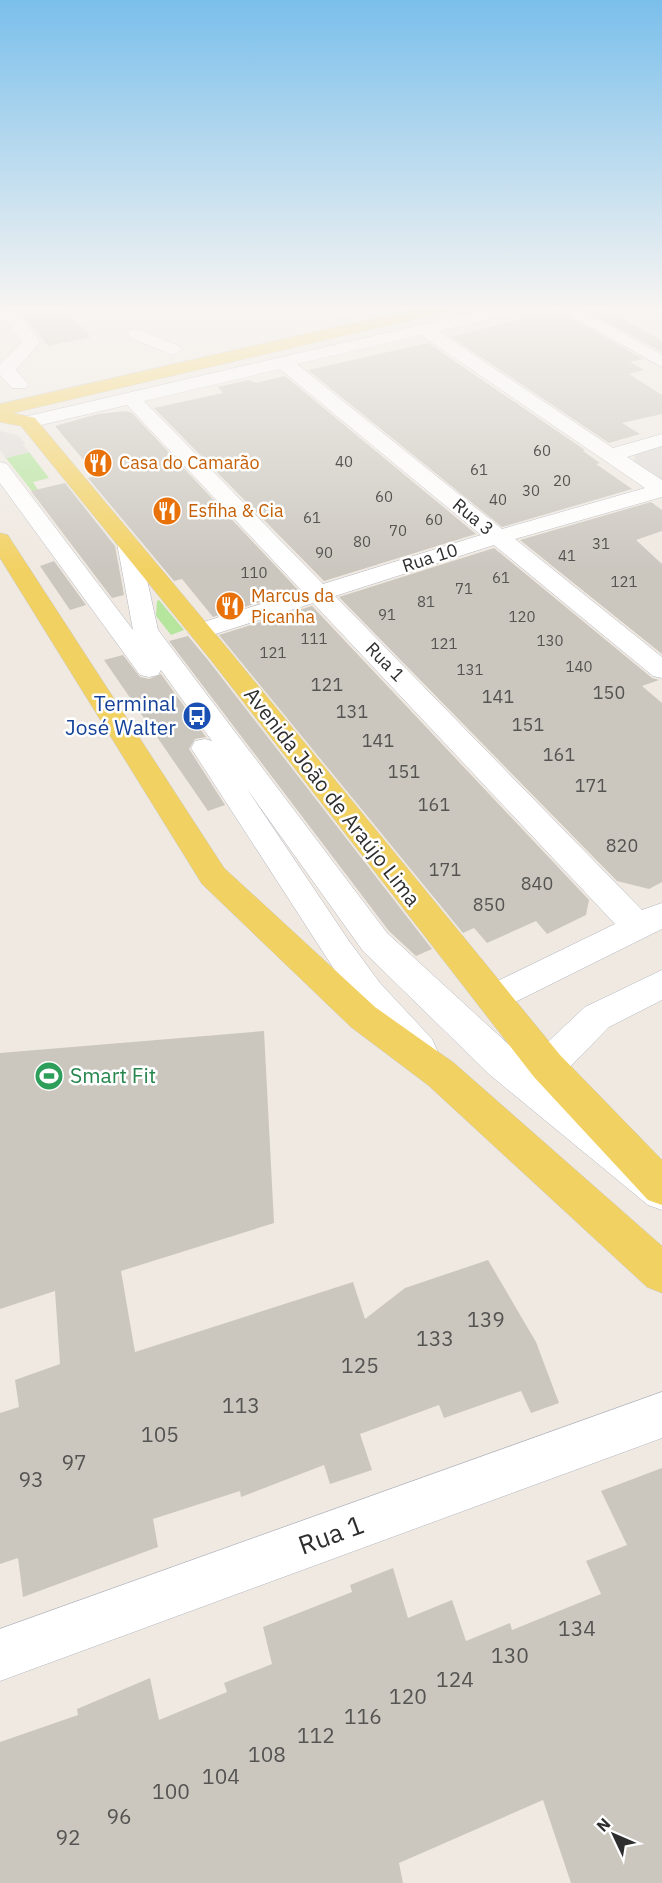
<svg xmlns="http://www.w3.org/2000/svg" width="662" height="1883" font-family="'IBM Plex Sans',sans-serif">
<style>
.green{fill:#b6e59e}
.plaza{fill:#dfdcd8}
.building{fill:#cbc7bf}
.lines{fill:none;stroke-linecap:round;stroke-linejoin:round}
.minor-casing{stroke:#b4b7c1;stroke-width:1}
.major-casing{stroke:#c9c9c9;stroke-width:1}
.minor{fill:#fff;fill-rule:evenodd}
.major{fill:#f2d163;fill-rule:evenodd}
.labels{text-anchor:middle;stroke-width:5;stroke-linejoin:round;paint-order:stroke}
.far-number-label{font-size:15px;fill:#555452}
.far-food-label{font-size:18px;fill:#c56008;stroke:#fff;text-anchor:start}
.far-street-label{font-size:18px;fill:#2e2e2e;stroke:#fff}
.number-label{font-size:18px;fill:#555452}
.transit-label{font-size:21px;fill:#164399;stroke:#fff;text-anchor:end}
.street-label{font-size:21px;fill:#2e2e2e;stroke:#fff}
.leisure-label{font-size:21px;fill:#27864d;stroke:#fff;text-anchor:start}
.near-number-label{font-size:21px;fill:#555452}
.near-street-label{font-size:26px;fill:#2e2e2e;stroke:#fff}
</style>
<rect width="100%" height="100%" fill="#efe9e1"/>
<path class="green" d="M29,452L49,478L33,482L38,490L32,491L6,458Z
M159,600L184,630L171,635L156,616L157,601Z"/>
<path class="plaza" d="M0,431L17,435L25,443L23,445L29,452L6,458L0,450Z
M662,443V480L634,462L636,451Z"/>
<path class="building" d="M13,307H62L91,337L48,346L21,312Z
M580,307H602L662,341V352Z
M557,310L643,359L630,362L644,370L629,374L662,395V414L622,423L640,434L609,443L451,337Z
M428,343L585,450L583,451L600,463L596,464L632,489L502,527L308,370Z
M285,376L476,534L324,581L154,408L223,393L218,387L249,380L256,383Z
M126,411L132,413L298,590L213,617L182,579L174,581L88,478L97,476L55,426L98,414Z
M65,483L115,546L124,595L112,598L31,491Z
M651,502L662,510V531L636,540L662,564V654L520,540Z
M494,548L652,678L659,680L642,686L662,703V882L649,889L617,881L339,597Z
M54,561L86,605L70,610L40,566Z
M312,606L589,900L586,915L547,934L536,921L487,943L474,928L463,933L219,635Z
M188,636L208,660L432,949L416,956L389,931L169,641Z
M123,655L140,677L149,679L161,674L206,737L195,739L189,749L225,805L208,811L104,660Z
M264,1031L274,1223L121,1271L135,1352L353,1282L365,1319L405,1288L488,1260L536,1342L559,1403L531,1413L521,1391L444,1418L439,1405L360,1434L372,1470L330,1484L324,1465L241,1497L240,1491L153,1519L158,1547L23,1597L18,1558L0,1564V1413L19,1407L15,1380L60,1364L55,1291L0,1309V1053Z
M662,1468V1883H571L543,1800L399,1863L403,1883H0V1742L78,1715L77,1709L150,1678L159,1720L227,1692L224,1683L272,1664L263,1627L352,1592L350,1585L393,1568L408,1618L452,1600L466,1641L510,1623L512,1630L601,1594L586,1561L627,1545L601,1491Z"/>
<g class="lines">
<g class="minor-casing">
<path id="minor" d="M328,307H348L353,312L344,317Z
M498,307H527L525,311L438,331L613,448L662,434V446L627,457L662,480V497L515,539L662,657V678L653,676L494,545L335,596L642,910L662,903V929L493,1013L481,1009L476,999L481,989L615,924L313,603L209,636L200,639L191,636L187,631L191,626L302,591L127,405L28,428L21,426L18,422L21,418L28,416ZM421,335L645,488L502,529L297,364ZM280,369L481,535L323,584L144,401Z
M556,307H576L662,355V367Z
M0,310L19,313L40,342L16,370L28,384L26,388H12L0,375V365L22,342L7,321L0,320Z
M137,329L179,346L182,350L173,355L131,338L128,334L131,330Z
M0,462L7,464L133,630L117,543L120,538H136L139,543L158,630L387,933L530,1064L534,1055L585,1007L662,970V1000L609,1027L560,1077L550,1080L662,1168V1210L648,1205L490,1075L363,951L247,789L349,941L380,983L432,1039L437,1050L432,1061L419,1065L406,1061L356,1003L191,748L195,741L205,739L212,741L161,670L158,675L149,677L140,675L0,483Z
M662,1392V1438L0,1681V1629Z"/>
</g>
<g class="major-casing">
<path id="major" d="M423,307H453L445,312L13,413L35,418L228,649L560,1055L662,1160V1205L648,1200L534,1077L210,659L21,426L0,422V404Z
M0,533L8,535L11,540L224,868L375,1007L454,1063L662,1246V1293L647,1287L428,1085L351,1027L202,884L0,558Z"/>
</g>
<use href="#minor" class="minor"/>
<use href="#major" class="major"/>
</g>
<linearGradient id="sky" x2="0" y2="1"><stop stop-color="#7abfeb"/><stop offset="0.54" stop-color="#f8f5f2"/><stop offset="1" stop-color="#f8f5f2" stop-opacity="0"/></linearGradient>
<rect width="662" height="571" fill="url(#sky)"/>
<defs>
<g id="restaurant-disc" transform="scale(1.5)"><circle r="9.5" fill="#e8710a" stroke="#fff"/><path d="M-5-6h1v4h1v-4h1v4h1v-4h1v5L-1.5 .5V6h-2V.5L-5-1ZM5-6V6H3V1.5H1.5Q1.5-4 5-6Z" fill="#fff"/></g>
<g id="bus-disc" transform="scale(1.5)"><circle r="9.5" fill="#1a4fb4" stroke="#fff"/><path d="M-5-6H5V4H4V6H2V4H-2V6H-4V4H-5ZM-3.5-4V0h7V-4ZM-3.5 1.2v1.5H-2V1.2ZM2 1.2v1.5H3.5V1.2Z" fill="#fff"/></g>
<g id="stadium-disc" transform="scale(1.5)"><circle r="9.5" fill="#2e9e5b" stroke="#fff"/><path d="M0-5a6.5 5 0 1 0 0 10a6.5 5 0 1 0 0-10ZM-3.5-1.8h7v3.6h-7Z" fill="#fff"/></g>
</defs>
<g fill-rule="evenodd">
<use href="#restaurant-disc" x="98" y="463"/>
<use href="#restaurant-disc" x="167" y="511"/>
<use href="#restaurant-disc" x="230" y="606"/>
<use href="#bus-disc" x="197" y="716"/>
<use href="#stadium-disc" x="49" y="1076"/>
</g>
<g class="labels">
<g class="far-number-label">
<text x="542" y="456">60</text>
<text x="344" y="467">40</text>
<text x="479" y="475">61</text>
<text x="562" y="486">20</text>
<text x="531" y="496">30</text>
<text x="384" y="502">60</text>
<text x="498" y="505">40</text>
<text x="312" y="523">61</text>
<text x="434" y="525">60</text>
<text x="398" y="536">70</text>
<text x="362" y="547">80</text>
<text x="601" y="549">31</text>
<text x="324" y="558">90</text>
<text x="567" y="561">41</text>
<text x="254" y="578">110</text>
<text x="501" y="583">61</text>
<text x="624" y="587">121</text>
<text x="464" y="594">71</text>
<text x="426" y="607">81</text>
<text x="387" y="620">91</text>
<text x="522" y="622">120</text>
<text x="314" y="644">111</text>
<text x="550" y="646">130</text>
<text x="444" y="649">121</text>
<text x="273" y="658">121</text>
<text x="579" y="672">140</text>
<text x="470" y="675">131</text>
</g>
<g class="far-food-label">
<text x="119" y="469">Casa do Camarão</text>
<text x="188" y="517">Esfiha &amp; Cia</text>
<text x="251" y="602">Marcus da<tspan x="251" dy="21">Picanha</tspan></text>
</g>
<g class="far-street-label">
<text transform="translate(473 517) rotate(39)" y="6">Rua 3</text>
<text transform="translate(430 558) rotate(-18)" y="6">Rua 10</text>
<text transform="translate(385 662) rotate(46)" y="6">Rua 1</text>
</g>
<g class="number-label">
<text x="327" y="691">121</text>
<text x="609" y="699">150</text>
<text x="498" y="703">141</text>
<text x="352" y="718">131</text>
<text x="528" y="731">151</text>
<text x="378" y="747">141</text>
<text x="559" y="761">161</text>
<text x="404" y="778">151</text>
<text x="591" y="792">171</text>
<text x="434" y="811">161</text>
<text x="622" y="852">820</text>
<text x="445" y="876">171</text>
<text x="537" y="890">840</text>
<text x="489" y="911">850</text>
</g>
<g class="transit-label">
<text x="176" y="711">Terminal<tspan x="176" dy="24">José Walter</tspan></text>
</g>
<g class="street-label">
<text transform="translate(332 797) rotate(52)" y="7">Avenida João de Araújo Lima</text>
</g>
<g class="leisure-label">
<text x="70" y="1083">Smart Fit</text>
</g>
<g class="near-number-label">
<text x="486" y="1327">139</text>
<text x="435" y="1346">133</text>
<text x="360" y="1373">125</text>
<text x="241" y="1413">113</text>
<text x="160" y="1442">105</text>
<text x="74" y="1470">97</text>
<text x="31" y="1487">93</text>
<text x="577" y="1636">134</text>
<text x="510" y="1663">130</text>
<text x="455" y="1687">124</text>
<text x="408" y="1704">120</text>
<text x="363" y="1724">116</text>
<text x="316" y="1743">112</text>
<text x="267" y="1762">108</text>
<text x="221" y="1784">104</text>
<text x="171" y="1799">100</text>
<text x="119" y="1824">96</text>
<text x="68" y="1845">92</text>
</g>
<g class="near-street-label">
<text transform="translate(331 1535) rotate(-20)" y="9">Rua 1</text>
</g>
</g>
<g transform="translate(614 1835) rotate(314)" stroke="#ffffff" stroke-width="4.5" paint-order="stroke">
<path d="M0-4.5L10 22L0 15L-10 22Z" fill="#2e2e2e"/>
<text y="-9" font-size="16" font-weight="bold" text-anchor="middle" fill="#2e2e2e">N</text>
</g>
</svg>
